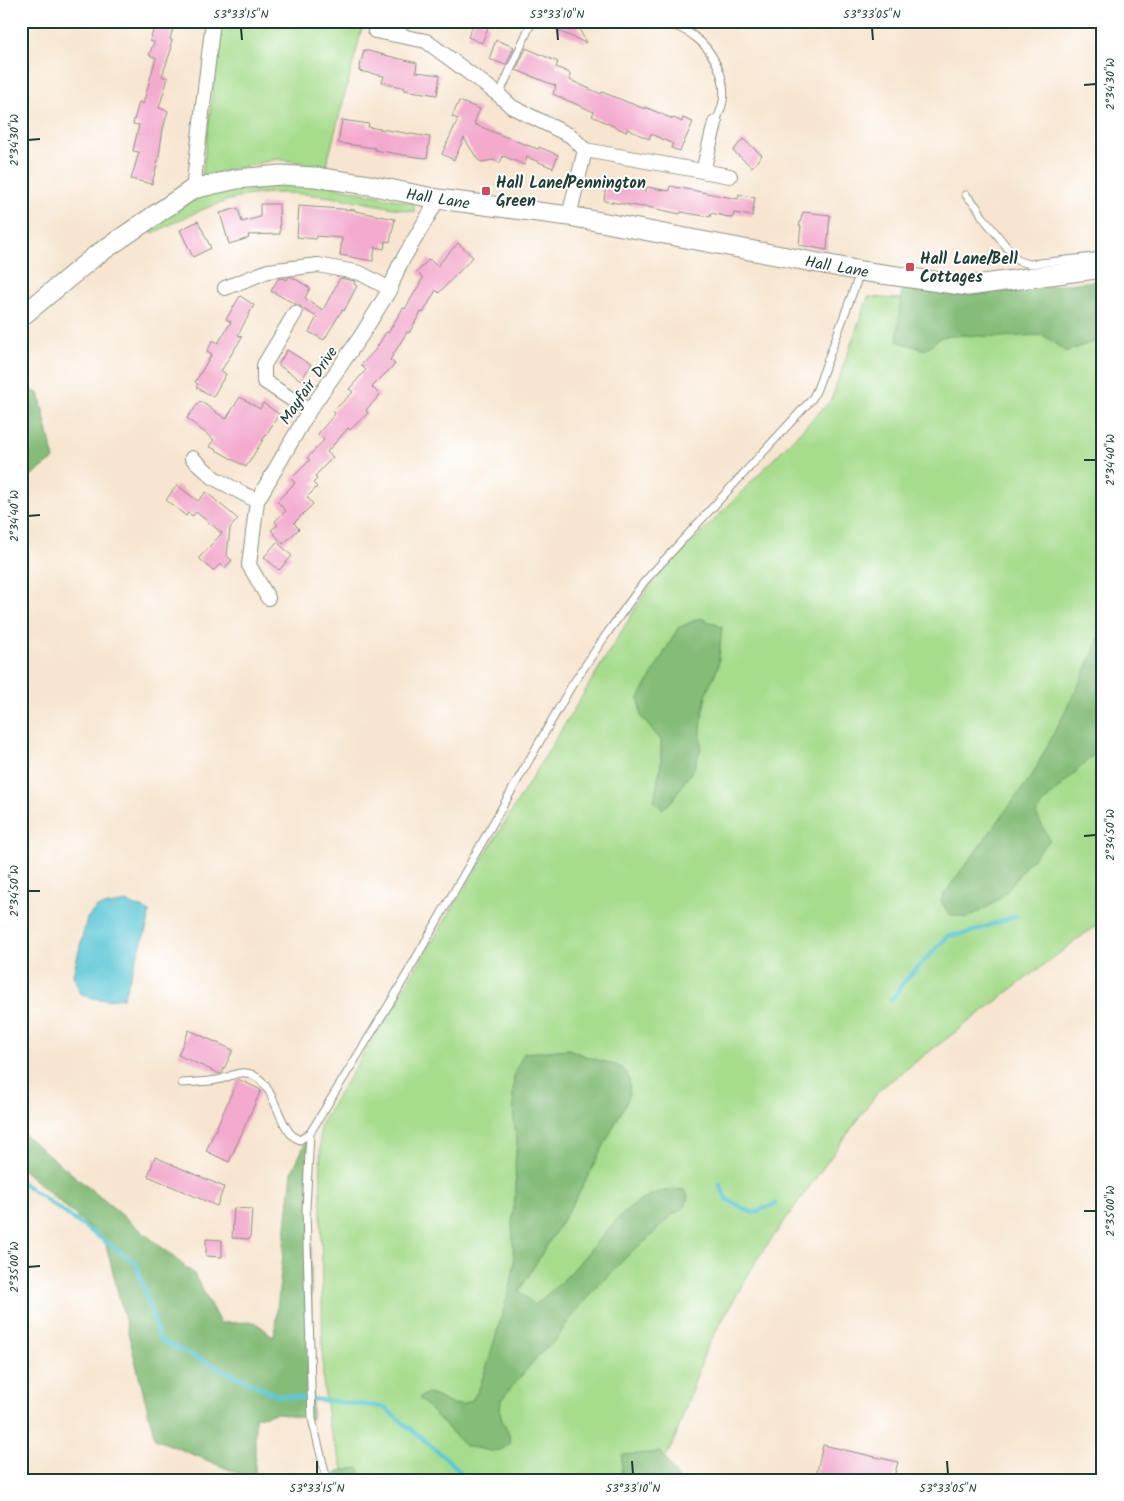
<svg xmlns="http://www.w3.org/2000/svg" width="1124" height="1501" font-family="Kalam,sans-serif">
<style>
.green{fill:#a6dc8c;stroke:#628c60}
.forest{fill:#84bc78;stroke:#527c56}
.water{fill:#5dc7d7;stroke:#3e8286}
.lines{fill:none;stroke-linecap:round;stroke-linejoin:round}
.stream{stroke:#5dc7d7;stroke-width:4.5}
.building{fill:#f3aacd}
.lane-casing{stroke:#8b9182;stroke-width:9}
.street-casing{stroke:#8b9182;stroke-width:16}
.secondary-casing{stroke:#8b9182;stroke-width:21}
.lane{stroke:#fff;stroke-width:7}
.street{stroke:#fff;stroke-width:14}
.secondary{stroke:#fff;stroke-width:19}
.ticks{fill:none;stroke:#1f3d34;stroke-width:2}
.poi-dot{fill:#d1495b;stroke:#fff;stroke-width:2}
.labels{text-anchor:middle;stroke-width:4;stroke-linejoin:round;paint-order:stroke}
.poi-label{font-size:16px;font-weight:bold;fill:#1f3d34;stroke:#fff;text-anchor:start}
.street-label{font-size:16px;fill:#1f3d34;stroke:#fff}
.neatline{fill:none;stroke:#1f3d34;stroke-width:2}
.ticks-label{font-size:12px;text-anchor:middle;fill:#1f3d34}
</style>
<rect width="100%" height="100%" fill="#fff"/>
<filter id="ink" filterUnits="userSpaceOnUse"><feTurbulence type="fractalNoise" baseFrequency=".02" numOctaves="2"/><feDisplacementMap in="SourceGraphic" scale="10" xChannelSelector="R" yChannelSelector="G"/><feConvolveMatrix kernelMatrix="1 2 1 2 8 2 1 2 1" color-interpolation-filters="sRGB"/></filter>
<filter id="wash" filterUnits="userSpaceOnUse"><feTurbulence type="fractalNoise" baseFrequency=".0096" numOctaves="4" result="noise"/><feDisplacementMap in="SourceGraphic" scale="20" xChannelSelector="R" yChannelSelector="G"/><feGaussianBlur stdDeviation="1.12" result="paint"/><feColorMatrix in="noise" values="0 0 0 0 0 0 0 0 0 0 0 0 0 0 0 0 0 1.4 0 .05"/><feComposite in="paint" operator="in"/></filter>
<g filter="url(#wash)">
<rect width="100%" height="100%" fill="#f7e5cf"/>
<path class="green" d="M221,21H364L326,167L278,159L202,176Z
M272,182L331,186L413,203L415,212C365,203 291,185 241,197C210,204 182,219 153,233L147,225L198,197L217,190Z
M1103,290V920L880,1089L757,1259L706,1349L674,1441L655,1480H347L329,1428L323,1381L320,1125L648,588L831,400L868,297L946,302Z"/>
<path class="forest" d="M1103,280V338L1066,352L1043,335L998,337L964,335L941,337L925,350L897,341L902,286L957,295L990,293Z
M21,388L39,393L54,459L21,483Z
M700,618L722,627L718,667L707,692L703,710L701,730V748L694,768L671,802L662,809L654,801L661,763V740L641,717L639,698L678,628Z
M1103,629V746L1042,804L1036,814L1050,840L1024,868L1006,892L991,905L967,918L949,914L941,901L944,894L1033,774L1084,674Z
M569,1049C576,1052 584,1056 592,1058C617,1067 635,1063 628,1099L578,1195L519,1291L535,1305C548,1294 561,1283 572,1271C600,1240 637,1183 684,1190L687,1194L688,1200L684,1207L668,1218L647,1240L633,1250L592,1292L566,1324L557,1339L543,1350L501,1400L500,1411L502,1421L509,1434L510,1444L501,1450L491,1451L465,1446L419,1398L423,1395L429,1394L435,1396L451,1404L462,1405L472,1400L479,1389L490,1356L511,1284L514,1265L512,1222L516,1190L515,1163L517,1142L514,1122L513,1095L514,1073L524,1053Z
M21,1132L194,1274L220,1323L255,1322L274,1337L292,1172L310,1133L312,1419L278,1413L255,1417V1480L155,1439L105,1241L21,1168Z
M661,1452L679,1480H621L622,1455Z
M358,1468L364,1480H332L339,1471Z"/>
<path class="water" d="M127,902L149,911L148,924L123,998C110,1001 91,1000 80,993L73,975L87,918L97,907Z"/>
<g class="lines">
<path class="stream" d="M891,1000L904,982L948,936L968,933L1016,916
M21,1182L136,1263L160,1340L276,1395L384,1407L453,1464L466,1480
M720,1184L726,1199L753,1213L775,1204"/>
</g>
<g id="blocks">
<path class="building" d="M156,21H175L170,39L172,40L170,47H172L162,76L168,78L159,108L168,111L163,129L158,161L152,184L131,179L139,152L133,151L139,125L133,124L139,102L143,104L156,58L149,55L154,42L150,41Z
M475,21H480L489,25L482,43L468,37Z
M560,21H576L586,43L556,30Z
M496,40L514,47L506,65L489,59Z
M526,48L558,62L556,67L570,73V80L601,94L602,92L645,109V107L673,119L674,118L682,122L683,118L693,122L680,151L671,148L673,144L651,134L649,139L627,129L626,132L592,116L594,112L553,94L556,86L516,70Z
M364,50L417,63L416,72L440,75L437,95L404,90L405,88L382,82L384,76L359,71Z
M459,101L480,109L474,124L516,141L538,149L539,147L558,155L553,168L527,157L525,165L503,156L500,163L493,160L482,162L478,160L464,138L454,160L442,154L458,119L452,117Z
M342,120L369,124L368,127L430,137L427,158L410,156L375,150V148L338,143Z
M743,139L762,155L752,167L733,151Z
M606,185L646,191L647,187L669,191L670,186L738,199L739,194L755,198L752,216L734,213L733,218L711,213L710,217L681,212L680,214L643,206V207L604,201Z
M260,204H279L280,234L248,235L249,238L229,244L220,213L238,208L242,222L260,217Z
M299,206L355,210V211L395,219L390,242L385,241L384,249L375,247L373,261L340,255L342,238L316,236V239L297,237Z
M803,212L830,215L827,250L799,245L801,226H799Z
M198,221L211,248L193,257L180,230Z
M458,243L473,257L439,293L436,290L423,313L421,312L409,333L407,332L390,360L395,364L372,387L380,395L366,410L368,413L350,430L348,428L327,452L333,457L315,476L317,479L313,483L317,487L307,497L313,504L294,523L299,529L283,544L271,530L278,525L275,521L286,511L277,501L295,483L291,479L310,460L307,458L324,440L318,434L335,414L333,411L353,392L349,389L366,370L361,365L376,349L386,332L388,333L403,308L405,309L423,278L417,272L429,259L437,266Z
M288,277H292L310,288L305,298L323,310L340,278L355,281L354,284L357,286L344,311L342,310L324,340L309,332L317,317L303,309L299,305L295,304L271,291L278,279L284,278L287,280Z
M240,296L254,305L238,335L242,337L221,371L226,374L213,397L196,387L198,384L195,382L212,354L207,351L213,340L218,343L231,322L226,319Z
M287,350L311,365L301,380L278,365Z
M240,397L260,409L263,403L279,414L246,467L209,446L214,440L187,418L200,401L226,419Z
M177,485L198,501L206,492L238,519L230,528L227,556L232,560L225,568L220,564L213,571L199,558L222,533L196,512L193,516L188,513L186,516L166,500Z
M277,542L292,556L279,570L264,557Z
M189,1030L233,1050L222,1073L220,1074L178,1055Z
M238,1079L261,1090L229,1162L206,1151Z
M155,1157L224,1187L217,1206L148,1176Z
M234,1208L252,1209L250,1239L232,1238Z
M206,1239L222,1240V1257L206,1256Z
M823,1445L898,1462L893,1480H815Z"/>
</g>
</g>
<g filter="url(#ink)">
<use href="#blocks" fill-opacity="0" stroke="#8b9182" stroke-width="1"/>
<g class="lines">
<g class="lane-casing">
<path id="lane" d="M664,21C674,26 687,30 695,37C713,50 727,79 723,101C722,109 718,116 715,123
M499,95L532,21
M966,195L978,208L982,216L1018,261L1030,264L1103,256
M182,1083C193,1082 205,1082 217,1080C227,1079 236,1071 246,1073C277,1077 276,1132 300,1140L310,1133L396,993L572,685L608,632L644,582L812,399L817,389L860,273
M310,1133L306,1209L312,1419L327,1480"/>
</g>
<g class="street-casing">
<path id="street" d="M375,31L426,41L499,95L512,107L571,136L585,150L730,176
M397,35L401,21
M703,171L715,123
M193,189L213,21
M569,216L585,150
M225,288L268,271L318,265L360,273L390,289
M295,313L264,365V381L309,411
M192,458L214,478L257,501
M268,598L249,565L257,501L309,411L361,336L390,289L399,266L438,199"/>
</g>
<g class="secondary-casing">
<path id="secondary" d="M21,317L95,256L193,189L237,179L280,175L315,177L369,185L438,199L569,216L861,271L968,286L1103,268"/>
</g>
<use href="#lane" class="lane"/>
<use href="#street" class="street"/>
<use href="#secondary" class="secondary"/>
</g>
</g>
<path class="ticks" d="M241,28L242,40M557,28L558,40M872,28L873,40M1084,85L1096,84M28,140L40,139M1084,460H1096M28,516L40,515M1084,836L1096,835M28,891H40M1084,1211H1096M28,1267L40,1266M317,1461V1474M632,1461L633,1474M947,1461L948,1474"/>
<g class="poi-dot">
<rect x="481" y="186" width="10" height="10" rx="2.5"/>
<rect x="905" y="262" width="10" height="10" rx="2.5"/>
</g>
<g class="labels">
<g class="poi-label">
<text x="496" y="188">Hall Lane/Pennington<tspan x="496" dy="18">Green</tspan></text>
<text x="920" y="264">Hall Lane/Bell<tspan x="920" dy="18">Cottages</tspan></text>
</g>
<g class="street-label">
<text transform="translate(438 198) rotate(9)" y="6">Hall Lane</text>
<text transform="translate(837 266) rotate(10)" y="6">Hall Lane</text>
<text transform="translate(308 385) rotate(-56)" y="6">Mayfair Drive</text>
</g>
</g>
<rect width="1124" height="1501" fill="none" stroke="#fff" stroke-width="55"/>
<rect x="28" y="28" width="1068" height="1446" class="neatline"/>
<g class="ticks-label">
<text x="241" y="18">53°33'15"N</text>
<text x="557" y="18">53°33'10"N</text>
<text x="872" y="18">53°33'05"N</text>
<text transform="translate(1110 84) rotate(-90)" y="4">2°34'30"W</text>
<text transform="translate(14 140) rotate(-90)" y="4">2°34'30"W</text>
<text transform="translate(1110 460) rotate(-90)" y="4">2°34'40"W</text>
<text transform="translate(14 516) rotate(-90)" y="4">2°34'40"W</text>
<text transform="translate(1110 835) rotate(-90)" y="4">2°34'50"W</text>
<text transform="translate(14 891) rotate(-90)" y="4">2°34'50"W</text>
<text transform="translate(1110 1211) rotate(-90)" y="4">2°35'00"W</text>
<text transform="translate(14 1267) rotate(-90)" y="4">2°35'00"W</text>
<text x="317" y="1492">53°33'15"N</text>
<text x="633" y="1492">53°33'10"N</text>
<text x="948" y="1492">53°33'05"N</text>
</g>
</svg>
